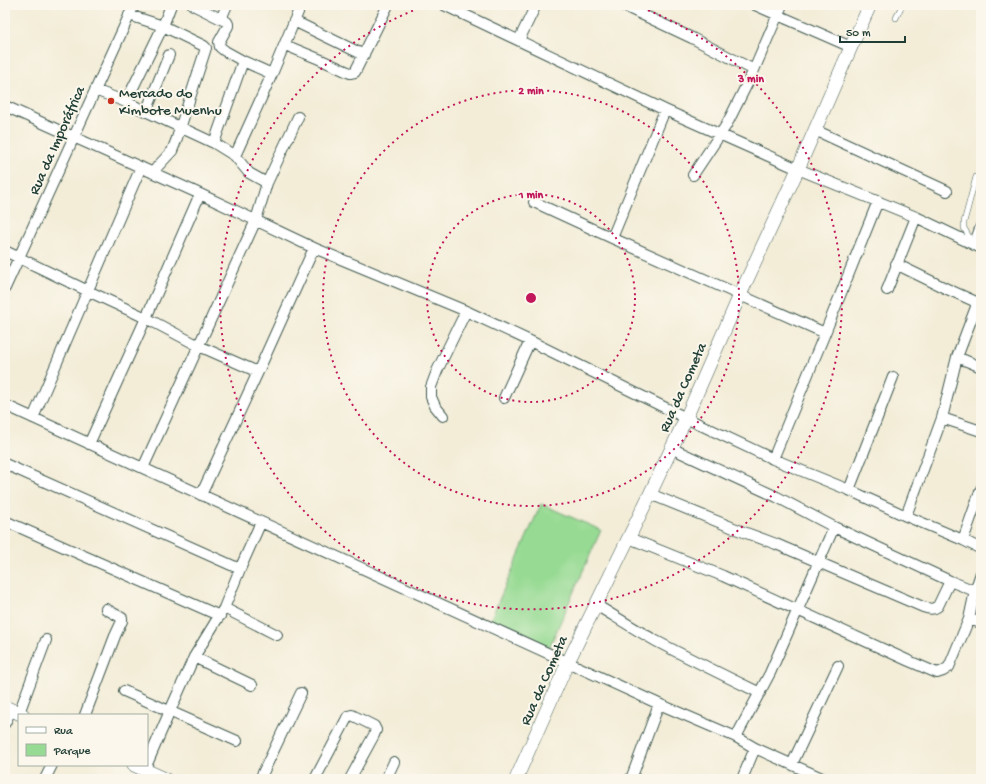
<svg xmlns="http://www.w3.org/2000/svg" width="986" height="784" font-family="'Gochi Hand',sans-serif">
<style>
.green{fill:#96da93;stroke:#5a8c64}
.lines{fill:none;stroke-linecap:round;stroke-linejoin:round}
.service-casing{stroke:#3f574d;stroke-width:6}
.minor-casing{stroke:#3f574d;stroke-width:12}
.tertiary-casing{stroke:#3f574d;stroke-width:14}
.service{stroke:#fff;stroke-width:5}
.minor{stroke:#fff;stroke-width:10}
.tertiary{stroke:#fff;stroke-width:13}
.ring{fill:none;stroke:#c2185b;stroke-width:2;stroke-dasharray:2 4}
.poi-dot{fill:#c8321e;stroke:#fbf7ec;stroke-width:1.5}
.labels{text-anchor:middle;stroke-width:4;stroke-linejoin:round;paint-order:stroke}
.poi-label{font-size:15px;fill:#1f3d34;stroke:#fbf7ec;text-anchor:start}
.street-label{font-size:15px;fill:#1f3d34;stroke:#fbf7ec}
.centre{fill:#c2185b;stroke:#fbf7ec;stroke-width:2}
.ring-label{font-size:12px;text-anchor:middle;font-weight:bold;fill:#c2185b;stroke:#fbf7ec;stroke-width:4;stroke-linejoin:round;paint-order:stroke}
</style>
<rect width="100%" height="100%" fill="#fbf7ec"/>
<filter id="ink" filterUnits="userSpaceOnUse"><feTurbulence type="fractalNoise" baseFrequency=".025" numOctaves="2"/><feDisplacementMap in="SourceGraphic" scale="8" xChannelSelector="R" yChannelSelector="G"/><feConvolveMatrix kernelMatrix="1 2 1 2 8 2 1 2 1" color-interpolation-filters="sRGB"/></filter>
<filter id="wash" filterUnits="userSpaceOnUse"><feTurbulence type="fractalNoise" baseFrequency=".012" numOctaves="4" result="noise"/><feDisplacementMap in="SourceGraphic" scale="16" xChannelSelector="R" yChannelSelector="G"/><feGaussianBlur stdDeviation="0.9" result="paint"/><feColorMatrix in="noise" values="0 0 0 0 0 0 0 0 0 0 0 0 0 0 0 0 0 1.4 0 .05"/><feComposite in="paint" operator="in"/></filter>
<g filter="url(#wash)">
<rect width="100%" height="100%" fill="#f3edd8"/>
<path class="green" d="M541,504L601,530L549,648L489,623Z"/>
</g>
<g filter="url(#ink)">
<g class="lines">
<g class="service-casing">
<path id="service" d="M896,18L902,5
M972,242L964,228V222L976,177"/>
</g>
<g class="minor-casing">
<path id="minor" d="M193,5L227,22L228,24V26L219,42L220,47L225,51L243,61L272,74
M444,5L665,110L798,169L916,217L981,248
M622,5L692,38L754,70
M755,5L851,47
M129,15L163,26L204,46L206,48L176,141L172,151L158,166L153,173
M221,19L227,5
M294,21L364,55
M519,40L536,5
M285,45L319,59L350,73L355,72L388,5
M95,90L126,102L214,143L235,156L249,173L267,183
M126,102L163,26L171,5
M5,106L200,194L314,248L466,311L530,341L686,418L773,459L849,490L906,516L963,540L981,549
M146,112L169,55
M815,130L947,191
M214,143L243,61
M235,156L272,74L301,5
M693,175L725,127L730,118L754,70L782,5
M534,202L612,238L825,333
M612,238L665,110
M974,245L981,226
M5,251L88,291L146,318L199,346L258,372
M896,264L945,288L974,301L976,304V307L957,357L942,418L906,516
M5,288L134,5
M887,290L916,217
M957,357L981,367
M504,398L530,341
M5,405L659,704L736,737L755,748L824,779
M443,416L435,406L431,397V387L437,371L466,311
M33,418L141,167
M942,418L981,431
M89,444L146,318L200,194
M671,448L777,497L834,527L950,581L975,591L981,592
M773,459L825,333L878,201
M5,464L240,569
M143,468L256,220L267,183L298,117
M849,490L893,377
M650,494L741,531L776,544L923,607C929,609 933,610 938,606L950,581
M201,495L258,372L314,248
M5,521L220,616
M629,538L723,576L909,661L937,673L943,671L949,667L969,619L975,591L981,573
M963,540L981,489
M596,605C616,617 636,630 656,641C690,659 725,676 760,693
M224,608L277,635
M969,619L981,623
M194,657L252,685
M124,691L237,741
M19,713L46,640
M85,715L115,636L122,621V618L106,609
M5,723L11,710
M736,737L770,673L834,527
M147,764L170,711L194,657L224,608L240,569L261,522
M792,764L838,666
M45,779L52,765
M260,779L301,693
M315,779L347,718L349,716L352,715L374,726L376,730L374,735L350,779
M386,779L394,762
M631,779L659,704
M742,779L755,748"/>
</g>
<g class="tertiary-casing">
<path id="tertiary" d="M5,707L23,715
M134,765L165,779
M516,779L568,662L650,494L686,418L740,295L798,169L851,47L870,5"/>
</g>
<use href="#service" class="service"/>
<use href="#minor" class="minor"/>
<use href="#tertiary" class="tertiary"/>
</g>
</g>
<g class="ring">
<circle cx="531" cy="298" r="104"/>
<circle cx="531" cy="298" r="208"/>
<path d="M637 6A311 311 0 1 1 425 6"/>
</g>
<circle class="poi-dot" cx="111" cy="101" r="4"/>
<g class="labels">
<g class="poi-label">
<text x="119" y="97">Mercado do<tspan x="119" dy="17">Kimbote Muenhu</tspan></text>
</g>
<g class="street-label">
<text transform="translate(56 140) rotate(-66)" y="5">Rua da Imporáfrica</text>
<text transform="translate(682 387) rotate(-66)" y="5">Rua da Cometa</text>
<text transform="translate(543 680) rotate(-66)" y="5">Rua da Cometa</text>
</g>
</g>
<circle cx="531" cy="298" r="6" class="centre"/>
<g class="ring-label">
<text x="751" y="82">3 min</text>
<text x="531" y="94">2 min</text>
<text x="531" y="198">1 min</text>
</g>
<rect width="986" height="784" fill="none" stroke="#fbf7ec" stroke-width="20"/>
<rect x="18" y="714" width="130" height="52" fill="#fbf7ec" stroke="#a3ada2"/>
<rect x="26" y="727" width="20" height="6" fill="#ffffff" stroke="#a3ada2"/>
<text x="54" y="734" font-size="12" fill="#1f3d34">Rua</text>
<rect x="26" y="744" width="20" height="12" fill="#96da93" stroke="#a3ada2"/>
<text x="54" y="754" font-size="12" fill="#1f3d34">Parque</text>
<path d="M840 36v6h65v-6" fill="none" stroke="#1f3d34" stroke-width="2"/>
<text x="846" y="36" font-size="12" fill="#1f3d34" stroke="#fbf7ec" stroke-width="3" paint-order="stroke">50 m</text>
</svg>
